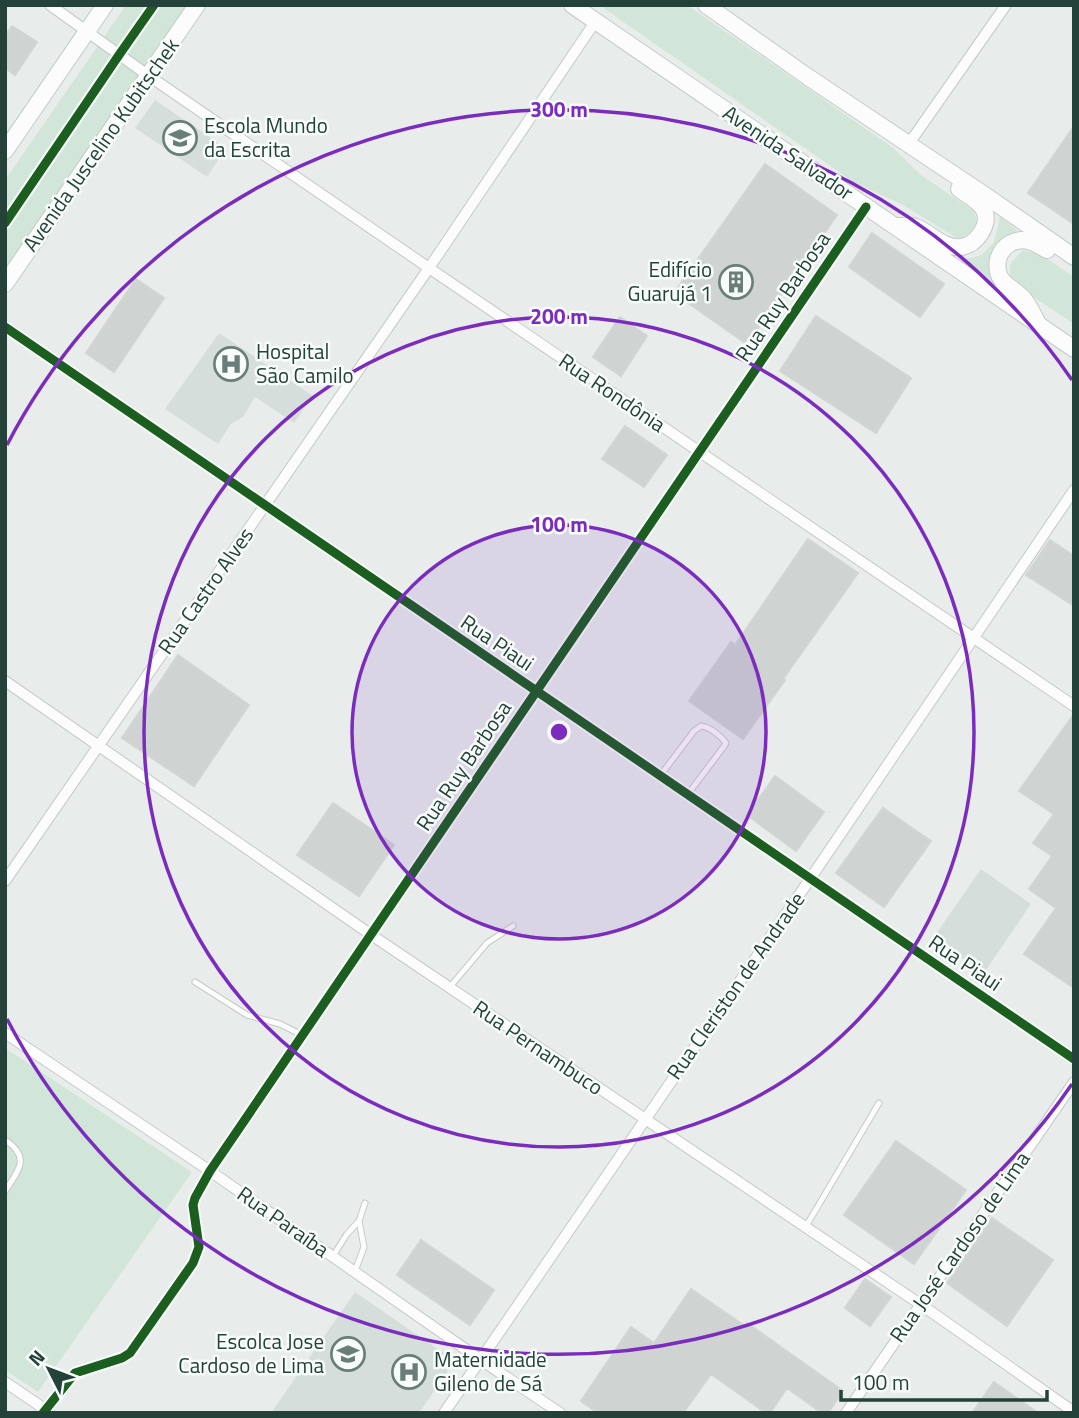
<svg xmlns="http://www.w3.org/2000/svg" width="1079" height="1418" font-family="'Titillium Web',sans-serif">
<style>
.built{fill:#d6dedb}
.green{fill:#d1e6d8}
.building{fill:#cfd4d2;stroke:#d1d6d4;stroke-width:2}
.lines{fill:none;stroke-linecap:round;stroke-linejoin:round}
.service-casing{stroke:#c5cac8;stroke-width:7}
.minor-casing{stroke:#c5cac8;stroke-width:12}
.secondary-casing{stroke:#c3cbc8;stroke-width:18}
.service{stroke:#fcfcfc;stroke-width:5}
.minor{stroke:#fcfcfc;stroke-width:10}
.secondary{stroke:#fcfcfc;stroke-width:16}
.cycleway-casing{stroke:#f7fbf9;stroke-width:13}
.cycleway{stroke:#1b5e20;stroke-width:9}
.ring{fill:none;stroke:#7b2cbf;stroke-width:3.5}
.labels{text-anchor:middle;stroke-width:5;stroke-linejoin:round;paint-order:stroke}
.poi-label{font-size:21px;fill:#24423a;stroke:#f7fbf9;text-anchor:start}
.street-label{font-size:21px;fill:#24423a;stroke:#f7fbf9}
.centre{fill:#7b2cbf;stroke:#f7fbf9;stroke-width:3.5}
.ring-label{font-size:21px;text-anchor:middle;font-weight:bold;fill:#7b2cbf;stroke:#f7fbf9;stroke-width:5;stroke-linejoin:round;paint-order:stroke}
</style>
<rect width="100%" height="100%" fill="#e8edeb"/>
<path class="built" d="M155,100L226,148L207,177L135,128Z
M219,333L313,396L294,423L255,397L243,417L231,424L218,444L165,409Z
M981,869L1031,904L984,973L933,938Z
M355,1292L455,1361L419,1413H271Z"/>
<path class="green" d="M126,5H190L5,272V180Z
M599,5H687L892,147L921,175L974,211L978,226L960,240L903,205L852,181Z
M1000,217L1018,231L1001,243L990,260L993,285L958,261L982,255L994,242Z
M1023,250L1043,256L1074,277V324L1017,286L1010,278V264Z
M5,1048L192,1172L38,1392L5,1370Z"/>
<path class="building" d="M12,26L37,42L15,75L5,68V36Z
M1074,126V224L1028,193Z
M765,164L837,215L747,344L674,293Z
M872,233L944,284L920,317L849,267Z
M136,279L164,298L114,372L86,353Z
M816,316L911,378L876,433L780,371Z
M620,317L647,336L621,376L593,357Z
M625,426L667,455L644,487L602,459Z
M808,539L858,573L783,679L785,680L743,739L689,701L731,642L735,645Z
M1050,540L1074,556V606L1026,575Z
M178,655L249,705L194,786L122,738Z
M1074,714V988L1024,954L1056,908L1029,889L1052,856L1033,843L1054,814L1019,791Z
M775,776L824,812L796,851L747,815Z
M333,803L394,845L359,896L297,855Z
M883,808L931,841L884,907L836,873Z
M896,1141L966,1190L914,1264L844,1215Z
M992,1218L1053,1260L1007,1326L947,1283Z
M421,1240L494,1290L470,1325L397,1275Z
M865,1279L891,1297L870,1326L845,1308Z
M691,1289L745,1326L747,1323L843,1391L828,1413H822L787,1388L770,1413H766L711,1374L683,1413H598L581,1401L631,1327L654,1343Z
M994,1382L1038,1413H972Z"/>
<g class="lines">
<g class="service-casing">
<path id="service" d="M660,776L694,731L701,726C710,727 721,736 726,743L725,745L688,794
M195,982L247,1015L280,1024L302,1035
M449,988L487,943L513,926
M5,1140C31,1157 19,1170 5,1191
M805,1228L879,1103
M333,1256L347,1234L359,1221
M355,1271L364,1247L359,1221L365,1203"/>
</g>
<g class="minor-casing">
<path id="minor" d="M50,5L149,76L429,268L1074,706
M908,145L1006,5
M5,327L1074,1059
M5,681L370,934L920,1304L1074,1412
M5,881L429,268L595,22
M5,1033L210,1171L481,1360L560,1413
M5,1382L49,1412
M43,1413L75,1373L122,1358L130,1353L193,1263L199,1247L193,1205L195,1198L210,1171L866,207
M444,1413L810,879L1074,490
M846,1413L1074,1082"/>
</g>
<g class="secondary-casing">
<path id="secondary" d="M572,5L1074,349
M706,5L808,77L986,196L1074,257
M5,151L105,5
M895,226C902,226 909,225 916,227C931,233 943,249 961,247C976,245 991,225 984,210C980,202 966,194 959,189
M5,284L197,5
M1037,322C1033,314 1029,305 1023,298C1010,285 994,282 998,260C1000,252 1005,246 1011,243C1026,236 1034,243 1047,250"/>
</g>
<use href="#service" class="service"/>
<use href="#minor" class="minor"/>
<use href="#secondary" class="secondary"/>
<g class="cycleway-casing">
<path id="cycleway" d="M5,223L119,55L154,5
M5,327L1074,1059
M43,1413L75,1373L122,1358L130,1353L193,1263L199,1247L193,1205L195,1198L210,1171L866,207"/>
</g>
<use href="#cycleway" class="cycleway"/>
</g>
<circle cx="559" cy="732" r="207" fill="#7b2cbf" fill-opacity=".12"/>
<g class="ring">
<circle cx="559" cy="732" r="207"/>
<circle cx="559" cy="732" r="415"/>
<path d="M1072 1084A622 622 0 0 1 7 1019M7 445A622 622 0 0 1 1072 380"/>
</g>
<defs>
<g id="school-ring" transform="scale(1.75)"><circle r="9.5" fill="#f7fbf9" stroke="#697e78" stroke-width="1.5"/><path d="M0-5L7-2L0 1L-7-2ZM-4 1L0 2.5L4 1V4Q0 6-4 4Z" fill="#697e78"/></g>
<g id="building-ring" transform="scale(1.75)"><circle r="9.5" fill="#f7fbf9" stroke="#697e78" stroke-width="1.5"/><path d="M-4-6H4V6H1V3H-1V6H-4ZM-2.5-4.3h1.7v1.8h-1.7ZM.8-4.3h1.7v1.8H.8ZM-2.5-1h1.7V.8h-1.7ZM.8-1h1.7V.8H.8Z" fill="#697e78"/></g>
<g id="hospital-ring" transform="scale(1.75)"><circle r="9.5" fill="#f7fbf9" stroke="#697e78" stroke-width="1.5"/><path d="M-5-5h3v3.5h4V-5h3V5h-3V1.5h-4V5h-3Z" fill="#697e78"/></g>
</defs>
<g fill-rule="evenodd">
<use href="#school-ring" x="180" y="138"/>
<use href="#building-ring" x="736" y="282"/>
<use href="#hospital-ring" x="231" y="364"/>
<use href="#school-ring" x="348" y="1354"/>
<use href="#hospital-ring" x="409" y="1372"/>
</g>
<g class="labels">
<g class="poi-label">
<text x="204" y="133">Escola Mundo<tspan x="204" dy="24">da Escrita</tspan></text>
<text x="712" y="277" text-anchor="end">Edifício<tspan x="712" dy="24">Guarujá 1</tspan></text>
<text x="256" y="359">Hospital<tspan x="256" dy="24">São Camilo</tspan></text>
<text x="324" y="1349" text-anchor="end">Escolca Jose<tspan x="324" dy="24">Cardoso de Lima</tspan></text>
<text x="434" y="1367">Maternidade<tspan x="434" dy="24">Gileno de Sá</tspan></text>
</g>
<g class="street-label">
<text transform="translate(101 145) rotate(-55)" y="7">Avenida Juscelino Kubitschek</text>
<text transform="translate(788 153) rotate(34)" y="7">Avenida Salvador</text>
<text transform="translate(783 297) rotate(-56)" y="7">Rua Ruy Barbosa</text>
<text transform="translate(612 393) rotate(34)" y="7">Rua Rondônia</text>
<text transform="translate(206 591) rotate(-55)" y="7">Rua Castro Alves</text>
<text transform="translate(497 643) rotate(34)" y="7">Rua Piaui</text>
<text transform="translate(464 766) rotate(-56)" y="7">Rua Ruy Barbosa</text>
<text transform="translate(965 963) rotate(34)" y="7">Rua Piaui</text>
<text transform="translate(736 986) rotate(-55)" y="7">Rua Cleriston de Andrade</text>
<text transform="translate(538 1048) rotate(34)" y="7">Rua Pernambuco</text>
<text transform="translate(283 1222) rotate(35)" y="7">Rua Paraíba</text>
<text transform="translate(960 1247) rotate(-55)" y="7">Rua José Cardoso de Lima</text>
</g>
</g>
<circle cx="559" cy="732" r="10" class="centre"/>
<g class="ring-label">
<text x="559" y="117">300 m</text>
<text x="559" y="324">200 m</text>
<text x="559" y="532">100 m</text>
</g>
<rect width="1079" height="1418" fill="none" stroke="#24423a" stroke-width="14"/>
<g transform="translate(49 1369) rotate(312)" stroke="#f7fbf9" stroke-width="5" paint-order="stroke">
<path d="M0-5L12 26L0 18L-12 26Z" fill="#24423a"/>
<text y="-10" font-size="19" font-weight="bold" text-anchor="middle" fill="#24423a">N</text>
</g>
<path d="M841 1390v10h206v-10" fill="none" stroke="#24423a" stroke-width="3.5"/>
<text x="852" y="1390" font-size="21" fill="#24423a" stroke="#f7fbf9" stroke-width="5" paint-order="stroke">100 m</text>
</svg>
